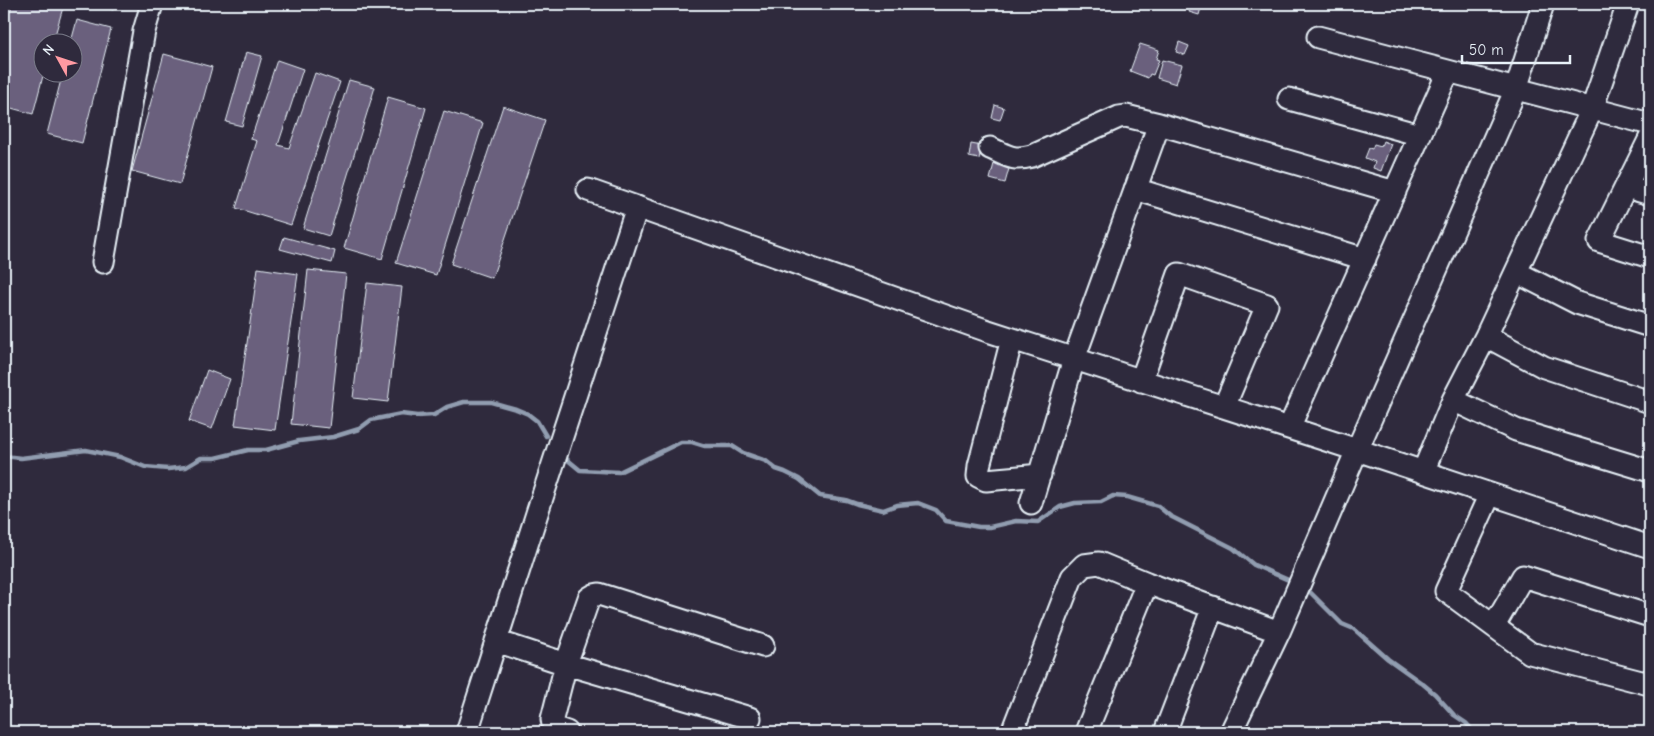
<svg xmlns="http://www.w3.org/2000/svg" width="1654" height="736" font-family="'Comic Neue',sans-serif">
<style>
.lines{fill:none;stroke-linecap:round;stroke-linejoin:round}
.stream{stroke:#919db0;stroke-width:4.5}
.building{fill:#6a607d;stroke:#e8f1f8}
.minor-casing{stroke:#e8f1f8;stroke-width:25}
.minor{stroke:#2f2a3d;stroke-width:21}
</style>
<rect width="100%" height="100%" fill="#2f2a3d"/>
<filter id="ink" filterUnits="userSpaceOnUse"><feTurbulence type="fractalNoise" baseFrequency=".02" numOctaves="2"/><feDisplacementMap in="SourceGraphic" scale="10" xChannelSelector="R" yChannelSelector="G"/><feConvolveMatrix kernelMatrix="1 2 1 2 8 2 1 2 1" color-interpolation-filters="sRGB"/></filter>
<g filter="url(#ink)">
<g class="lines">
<path class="stream" d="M4,456L21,458L86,450L120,457L145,467L168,469L186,467L201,458H215L248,450H266L299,441L333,437L359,429L371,420L401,414L417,416L434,415L447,407L464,402H491L516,409L528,414L537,421L546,436
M563,456L580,470L619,472L681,442H692L705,446H732L743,453L766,461L776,469L785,472L799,479L820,496L846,500L857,504L883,510L897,505L918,503L936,510L946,521L979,527H990L1016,521L1038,522L1060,507L1075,503L1101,502L1113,496L1127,497L1158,506L1170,516L1233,548L1254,565L1293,582
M1305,587L1342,624L1354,629L1388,659L1423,684L1435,694L1454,715L1466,723L1474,732"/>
</g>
<path class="building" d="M12,4H64L53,42H42V72H44L33,114L4,106V34Z
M97,4H116L113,10Z
M1192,4H1202L1199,15L1189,12Z
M77,20L111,29L82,143L47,134L63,72H72V42H71Z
M1179,42L1189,46L1185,55L1176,52Z
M1140,44L1159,50L1156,59L1159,60L1153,75L1150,74L1148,78L1130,71Z
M246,52L262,56L242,126L226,122Z
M164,54L212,67L180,184L132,171Z
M277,60L303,69L278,145L289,148L315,73L340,82L291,225L236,208L257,141L251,139Z
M1162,60L1182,65L1176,84L1157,78Z
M349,80L375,87L329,236L303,228Z
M388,97L426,108L382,259L344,248Z
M995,105L1004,108L1000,120L992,118Z
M503,106L545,120L492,278L451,264Z
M444,111L483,123L436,275L396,263Z
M1383,141L1391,144L1381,171L1373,168L1375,162L1365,158L1369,148L1372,149L1374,144L1381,146Z
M971,144L982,146L979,159L969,157Z
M995,160L1010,165L1005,183L990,179Z
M284,237L335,251L332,263L280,249Z
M258,268L298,274L275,430L235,425Z
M308,270L346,274L329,428L291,424Z
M367,283L402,287L388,402L353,398Z
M207,370L230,379L212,429L189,421Z"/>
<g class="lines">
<g class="minor-casing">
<path id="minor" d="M1318,37L1650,124
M1289,99L1420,135
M1650,138L1599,241L1650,257
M990,148C1008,156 1012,161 1032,156L1119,117L1126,116L1159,124L1395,192
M1626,187L1650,194
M1135,189L1365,259
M588,190L988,331L1357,450L1650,547
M103,262L144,31L152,4
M1516,272L1577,303L1650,326
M1486,336L1544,367L1650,402
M1012,339L979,466L978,476L986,480L1040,475
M1141,381L1179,274L1267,305L1224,407
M1453,400L1516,430L1650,471
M1289,428L1448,72
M1423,472L1453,400L1486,336L1592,109L1628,4
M1490,494L1446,591L1530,653L1649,684L1650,680
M1031,503L1074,359L1159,124
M1494,626L1523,576L1650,616
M496,641L566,664L750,718
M467,732L539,507L637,207
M567,732L558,729L553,725L552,719L566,664L589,598L594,595L599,594L763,646
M1012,732L1072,577L1084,565L1099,563L1147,583L1279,632
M1086,732L1147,583
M1165,732L1213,607
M1231,732L1279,632L1357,450L1516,89L1543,4"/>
</g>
<use href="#minor" class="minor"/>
</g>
</g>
<rect width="1654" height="736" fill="none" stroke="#2f2a3d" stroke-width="20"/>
<rect x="10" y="10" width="1634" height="716" fill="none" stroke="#e8f1f8" stroke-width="2" filter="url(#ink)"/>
<g transform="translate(58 58) rotate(310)"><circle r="24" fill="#2f2a3d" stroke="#797a88"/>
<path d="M0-4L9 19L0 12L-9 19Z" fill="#ff9aa2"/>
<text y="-8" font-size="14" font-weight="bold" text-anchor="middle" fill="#e8f1f8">N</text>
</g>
<path d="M1462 55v8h108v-8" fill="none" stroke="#e8f1f8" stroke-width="2.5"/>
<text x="1469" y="55" font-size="15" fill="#e8f1f8" stroke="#2f2a3d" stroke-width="4" paint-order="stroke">50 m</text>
</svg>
